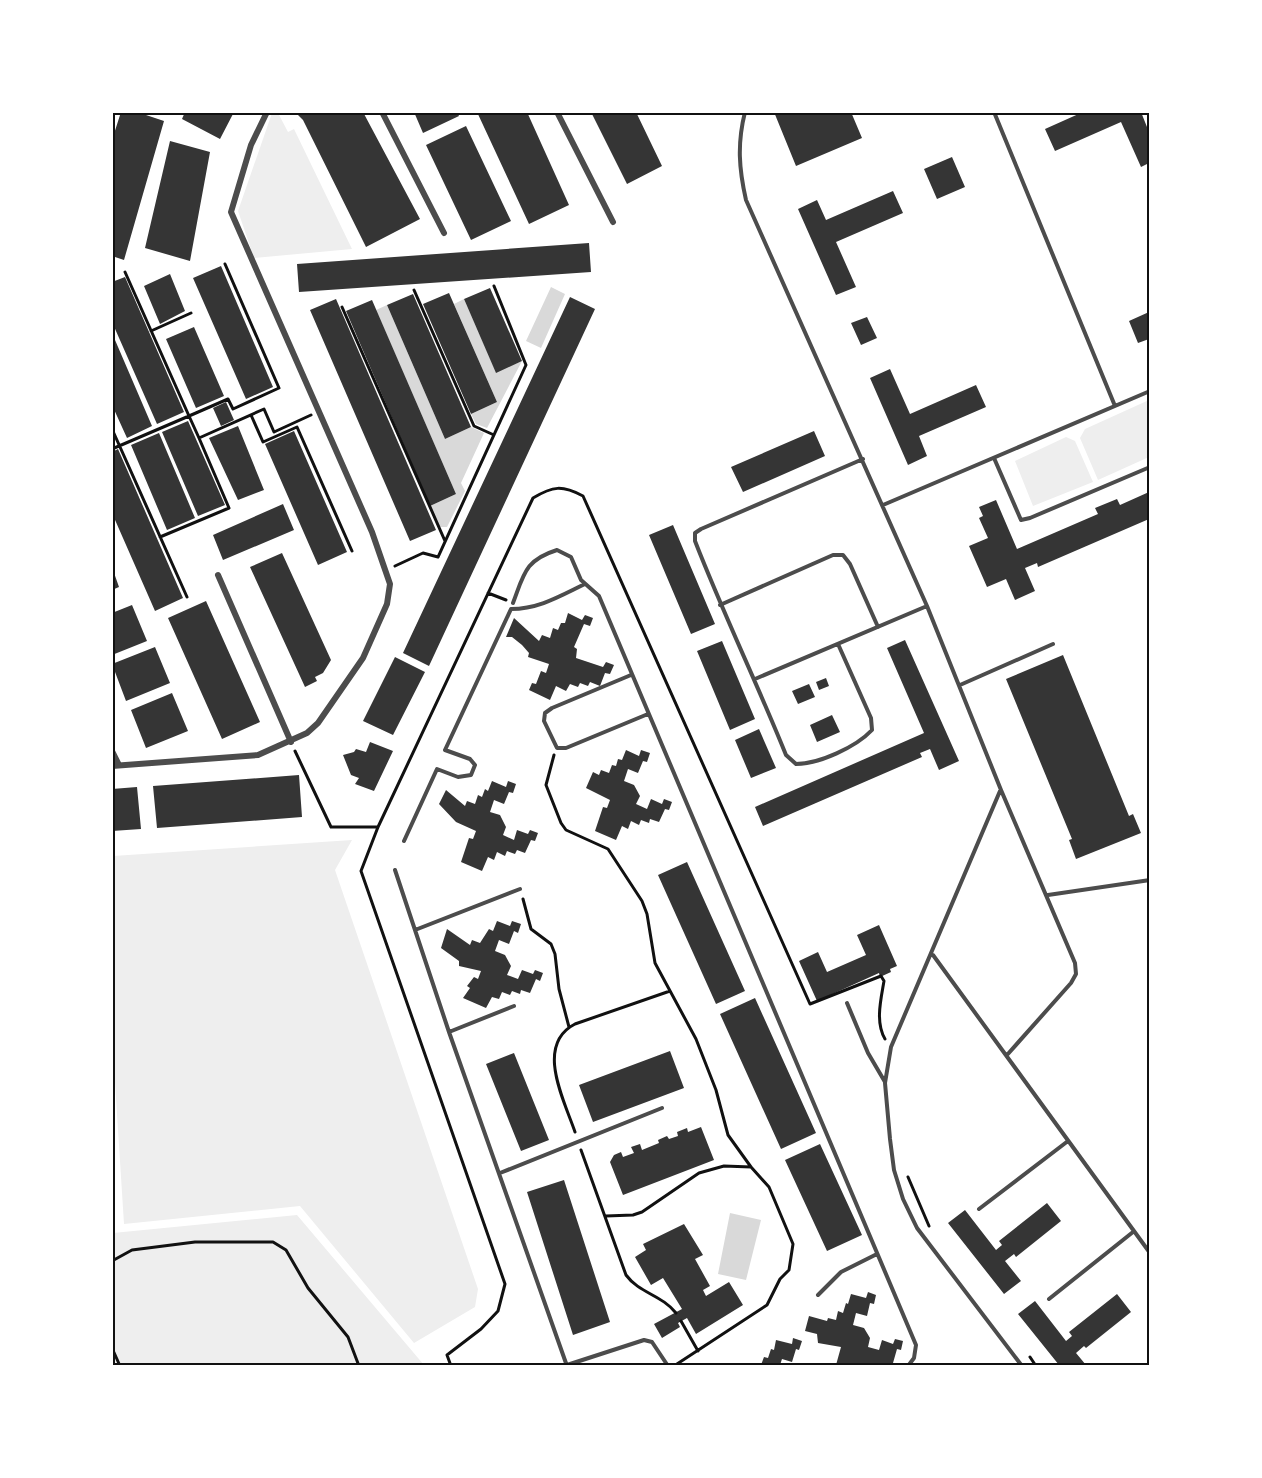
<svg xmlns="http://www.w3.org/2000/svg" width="1262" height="1478" font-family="'Fira Sans Condensed',sans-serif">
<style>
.green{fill:#eee}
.water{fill:#d9d9d9}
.building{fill:#353535}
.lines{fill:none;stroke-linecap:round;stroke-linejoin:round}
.path{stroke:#111;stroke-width:3}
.service{stroke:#4c4c4c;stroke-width:4}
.minor{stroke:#4c4c4c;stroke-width:6}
.neatline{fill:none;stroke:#111;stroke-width:2}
</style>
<rect width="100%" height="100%" fill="#fff"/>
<path class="green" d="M272,113H278L288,132L294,129L352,249L254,258L238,211Z
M1149,400V457L1098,480L1080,438L1085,429Z
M1066,437L1075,441L1093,482L1033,506L1015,461Z
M352,840L335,870L478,1289L475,1307L414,1343L300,1206L124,1224L112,1035L113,856Z
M297,1215L424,1365L113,1366V1233Z"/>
<path class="water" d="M551,287L565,294L541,348L526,341Z
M464,299L496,372L522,361L487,428L476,424L471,414L497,402L454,304Z
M387,305L445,439L471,427L484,433L461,483L465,491L447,527H440L430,506L456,494L376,310Z
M730,1213L761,1220L746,1280L718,1274Z"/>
<path class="building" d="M121,112H137L164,121L124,260L112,256V140Z
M185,112H234L220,139L182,119Z
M295,112H363L420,219L366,247L303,120Z
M414,112H457L459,116L423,133Z
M477,112H527L569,205L529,224Z
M591,112H636L662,166L627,184Z
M774,112H851L862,138L796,166Z
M1083,112H1141L1149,132V163L1141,167L1121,122L1055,151L1045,129Z
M466,126L511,221L471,240L426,145Z
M170,141L210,152L190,261L145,248Z
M952,157L965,187L937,199L924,169Z
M893,191L903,213L836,242L856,287L836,295L798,209L817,200L826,220Z
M589,243L591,272L299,292L297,264Z
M221,266L273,387L246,399L193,278Z
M170,274L185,311L160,324L144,286Z
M125,277L184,412L157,424L112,322V282Z
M490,288L522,361L496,373L464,299Z
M449,293L497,402L471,414L423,304Z
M413,294L471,427L445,439L387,305Z
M570,297L595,309L429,666L403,653Z
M336,299L436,530L410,541L310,310Z
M372,300L456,494L430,506L346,311Z
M1149,312V339L1138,343L1129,321Z
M867,317L877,338L861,345L851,323Z
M194,327L224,396L196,408L166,339Z
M112,333L152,426L127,438L112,405Z
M890,369L910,414L976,385L986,407L919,436L927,456L908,465L870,378Z
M226,402L234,420L221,426L213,408Z
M188,421L225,505L198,516L162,432Z
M238,426L264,490L238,500L209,438Z
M294,431L347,552L318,565L265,444Z
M814,431L825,456L743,492L731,467Z
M159,433L195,518L167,530L131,445Z
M118,449L183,598L155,611L112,513V452Z
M1149,492V519L1038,567L1037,563L1025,568L1035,591L1015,600L1006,579L987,587L969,546L988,538L979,518L983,516L979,507L996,500L1017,549L1098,514L1095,508L1117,499L1120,505Z
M283,504L294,530L223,560L213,535Z
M673,525L715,624L691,634L649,535Z
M282,553L331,660L323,673L315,677L317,681L305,687L250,567Z
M113,570L119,587L112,590V571Z
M206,601L260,722L222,739L168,618Z
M132,605L147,641L112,655V613Z
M568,613L582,620L585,615L593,618L590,626L584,624L574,647L577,649L576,658L603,667L606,662L614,665L610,674L605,673L600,686L590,682L588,686L580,683L578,687L570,684L566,691L556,686L550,700L529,690L532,683L536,684L541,671L546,673L549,664L528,657L529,653L522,645L512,637H506L514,618L539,641L542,635L550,638L553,628L558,630L561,623H565Z
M905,640L959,761L939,770L930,749L920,753L922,757L763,826L755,807L924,733L887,648Z
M722,641L755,719L730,730L697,651Z
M155,647L170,683L126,701L112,664Z
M1063,655L1129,816L1133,814L1141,833L1076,859L1069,840L1072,839L1006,679Z
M395,657L425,672L393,735L363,721Z
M826,678L829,686L819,690L816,682Z
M809,684L815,697L798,704L792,691Z
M172,693L188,731L146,748L131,710Z
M832,715L840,732L817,742L810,725Z
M759,729L776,768L751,778L735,740Z
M370,742L393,751L374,791L355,784L359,778L351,775L343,755L354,752L356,749L366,752Z
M626,750L639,756L641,750L650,753L647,762L643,761L638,773L628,769L624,781L634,785L640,796L636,804L647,809L651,799L662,804L664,799L672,802L669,810L665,809L659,822L650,819L649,823L641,820L639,825L631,821L628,829L622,826L616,840L595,831L603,807L607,808L610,800L586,788L593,772L599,775L601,770L609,773L612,765L616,766L618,759L622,760Z
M299,775L302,817L157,828L153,786Z
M492,781L506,787L508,781L516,784L513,793L509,792L504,804L494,800L490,812L500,815L506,827L503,835L514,840L517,830L528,834L530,830L538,833L535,841L531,840L525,853L517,850L515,854L507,851L505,856L497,852L494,860L488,857L482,871L461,862L469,838L473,839L476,831L456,822L439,804L446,790L465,806L467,801L475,804L478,795L482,797L485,789L488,791Z
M137,787L141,829L112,831V789Z
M687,862L745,991L716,1004L658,875Z
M497,921L510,926L512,921L521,924L518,933L514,931L509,944L499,940L495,951L505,955L511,966L507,975L518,979L522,970L533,974L535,970L543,973L540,981L536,979L530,993L521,990L520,994L512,991L510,995L502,992L499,999L492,997L486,1008L463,998L470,988L467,986L474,977L478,979L481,971L459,966V961L441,948L447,929L470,945L472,940L480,943L489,929L493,931Z
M879,925L897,966L890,969L891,972L880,977L879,973L817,1001L799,961L818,952L827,972L866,955L857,935Z
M755,998L816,1133L781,1149L720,1014Z
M670,1051L684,1088L593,1122L579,1085Z
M514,1053L549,1140L521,1151L486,1064Z
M701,1127L714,1160L623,1195L610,1162L614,1155L621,1152L623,1157L634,1153L631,1147L640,1144L642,1150L659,1143L658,1140L667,1136L669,1139L678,1136L677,1132L687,1128L688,1132Z
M820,1144L862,1235L827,1251L785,1160Z
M564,1180L610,1322L573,1335L527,1192Z
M1047,1203L1061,1221L1016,1257L1014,1254L1005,1261L1021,1281L1004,1294L948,1223L965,1210L996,1250L1002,1245L999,1241Z
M684,1224L703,1255L695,1259L710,1286L703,1290L706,1296L729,1282L743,1305L696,1334L687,1318L678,1323L680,1327L662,1338L654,1324L682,1309L663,1278L651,1285L635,1257L646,1250L643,1244Z
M868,1292L876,1295L874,1304L870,1303L867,1316L856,1313L853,1325L864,1328L870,1338L868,1347L879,1350L882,1340L893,1344L895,1339L903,1341L901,1350L897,1349L893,1363L836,1365L841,1347L818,1343L817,1334L805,1331L809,1316L827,1321L828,1318L836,1320L838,1311L843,1313L846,1303L848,1304L851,1294L866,1298Z
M1117,1294L1131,1312L1086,1348L1084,1346L1076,1353L1086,1365H1059L1018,1314L1035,1301L1066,1341L1072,1336L1069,1332Z
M793,1338L802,1341L799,1350L796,1349L792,1362L782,1359L780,1365H761L764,1357L768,1358L771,1349L774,1350L776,1340L792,1344Z"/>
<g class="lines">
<path class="path" d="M125,272L189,416L228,399L233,409L279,388L225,264
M414,290L474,426L494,435
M342,307L445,541
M151,331L191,313
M251,415L263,442L297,427L352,551
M112,429L187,597
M112,449L189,416L199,438L264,409L274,432L311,415
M160,537L229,508L199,438
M395,566L423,553L438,557L526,365L494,286
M488,593L506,600
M295,751L331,827H378L361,871L505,1284L498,1311L481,1329L447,1355L451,1366
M554,755L546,785L561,823L566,830L608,849L642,901L647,914L655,963L696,1039L716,1090L728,1135L751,1167
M378,827L533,498C553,486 562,485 583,496L810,1004L881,976L884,981C881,999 875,1022 885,1039
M523,899L531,929L551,944L555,954L559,989L569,1027
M575,1132C565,1102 534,1045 575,1024L670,991
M581,1150L626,1275C639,1293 662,1295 676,1313
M908,1177L929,1226
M606,1216L633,1215L642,1212L699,1173L724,1166L751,1167L769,1187L793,1244L789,1270L780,1279L767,1305L677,1364
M112,1261L132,1250L195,1242H273L286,1250L308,1288L348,1337L359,1366
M681,1321L698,1351
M112,1348L120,1366
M1030,1357L1036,1366"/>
<path class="service" d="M745,112C737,144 739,169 746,200L927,606L1001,790L1075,963L1076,974L1071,983L1007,1055
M994,112L1115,406
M994,458L1021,520L1030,518L1150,467
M883,505L1150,391
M513,603C524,574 525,560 557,550L571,557L581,580L599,596L916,1345L914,1358L908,1366
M720,605L833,555H843L850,564L878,627
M838,644L871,718L872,730C856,747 819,764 796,764L786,755C757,683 723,613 695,541V533L701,529L863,459
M631,675L552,708L545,713L544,721L557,748H566L648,714
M755,679L927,606
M960,685L1053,644
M1000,791L891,1047L885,1083L890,1139L894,1170L903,1199L917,1228L1022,1366
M404,841L437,769L458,777L471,775L475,765L470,759L445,750L511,609C539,609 560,596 585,584
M395,870L449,1032L567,1366
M1048,895L1150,880
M415,930L520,889
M933,955L1150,1253
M847,1003L868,1053L885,1082
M449,1032L514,1006
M500,1173L662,1108
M979,1209L1068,1141
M818,1295L841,1272L877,1254
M1049,1299L1133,1232
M567,1365L644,1340L652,1342L668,1366"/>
<path class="minor" d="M382,112L444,233
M557,112L613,222
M218,575L291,742
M112,751L119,765
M112,766L258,755L307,733L318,723L363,658L387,604L390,584L372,532L231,212L251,145L267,112"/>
</g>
<rect width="1262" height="1478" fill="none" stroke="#ffffff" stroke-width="228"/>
<rect x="114" y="114" width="1034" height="1250" class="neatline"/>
</svg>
